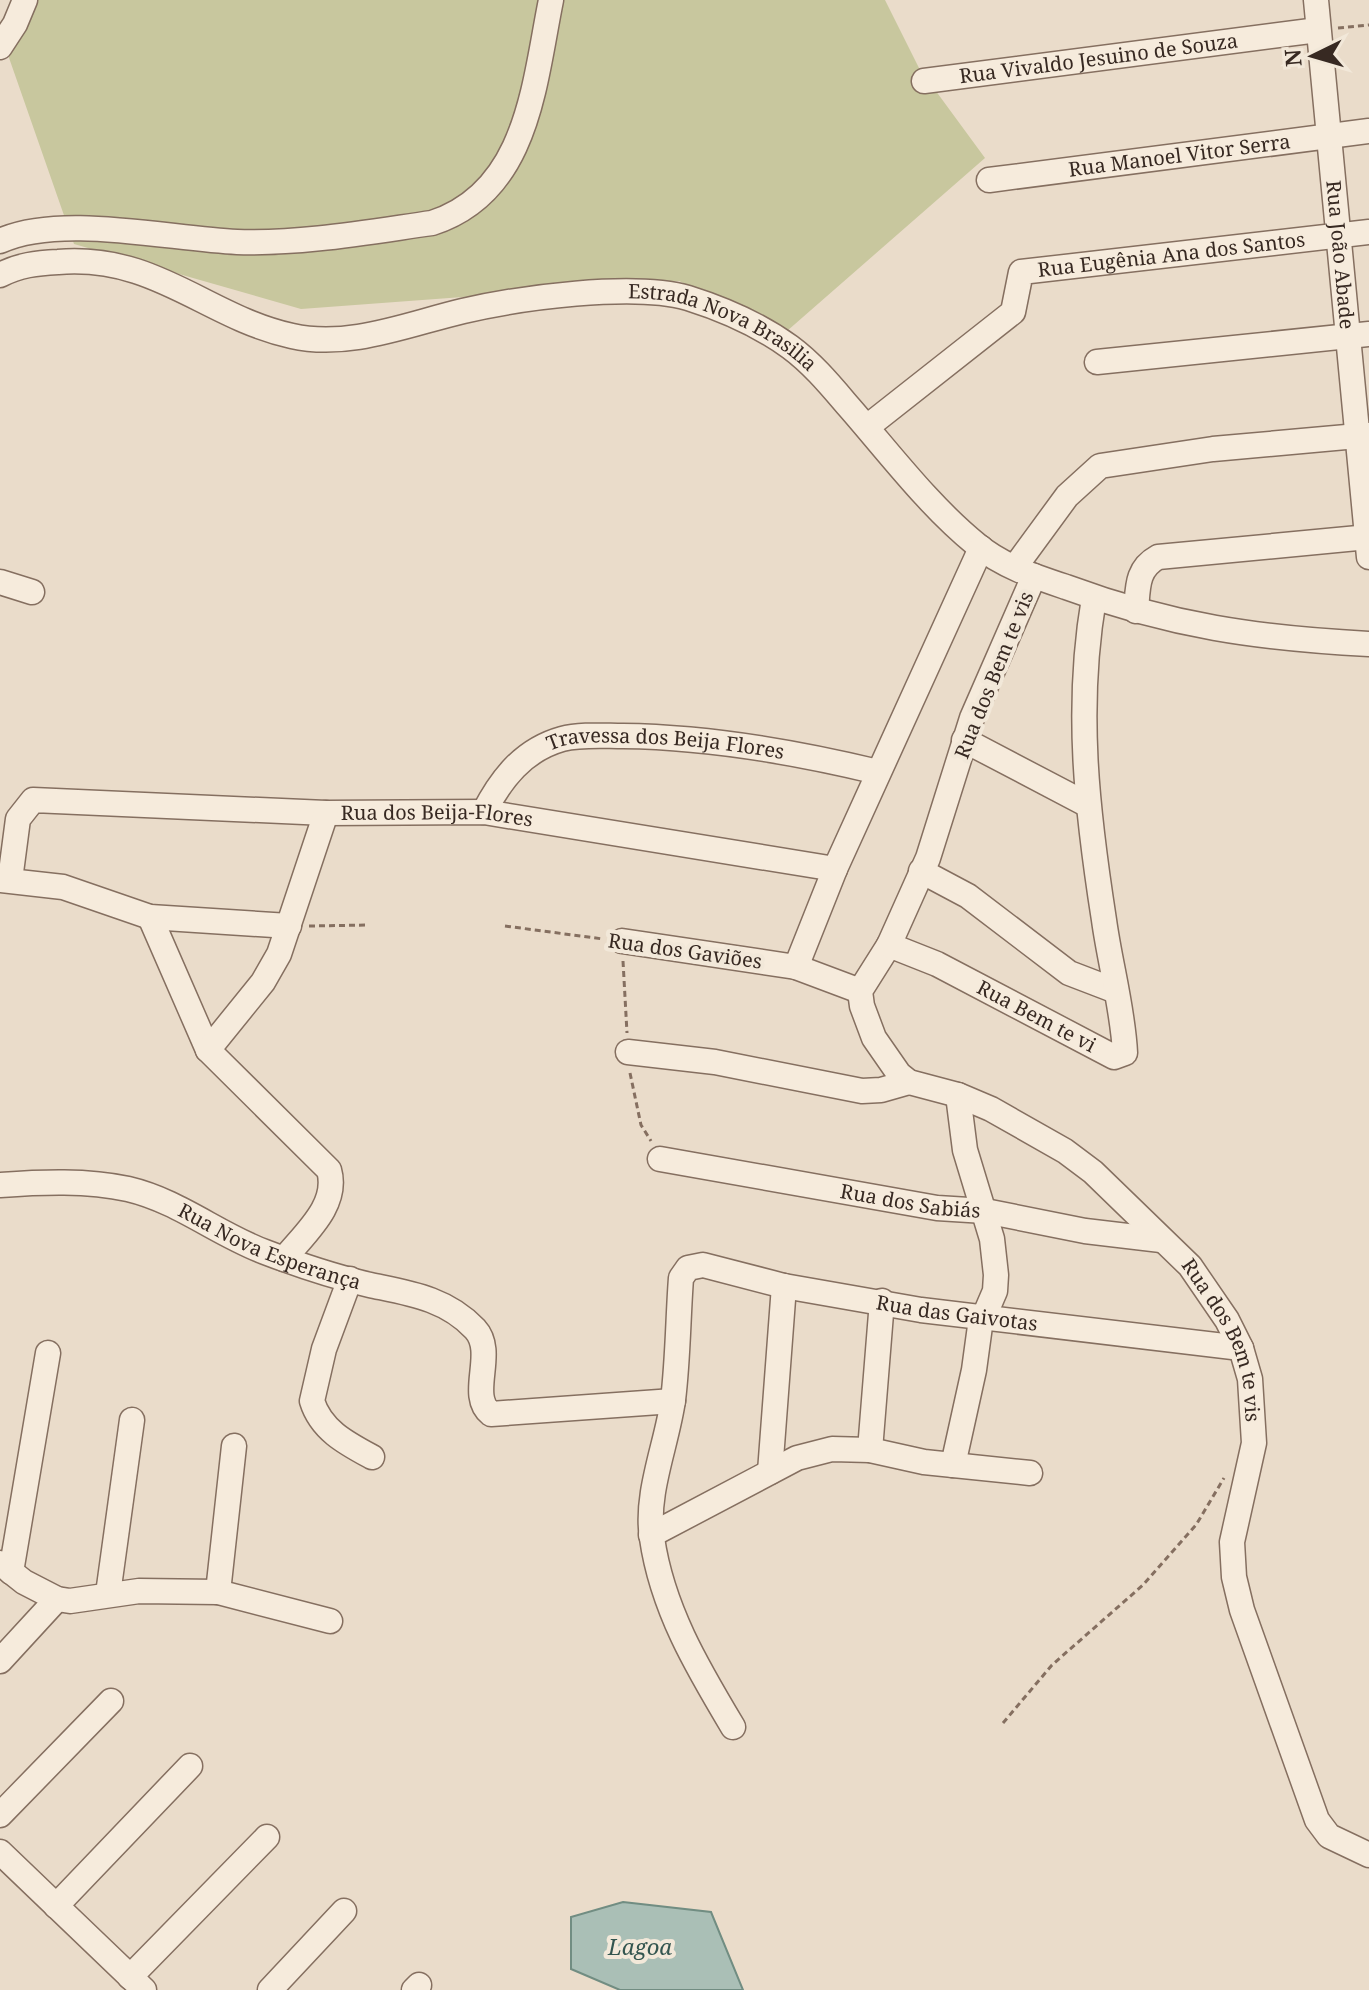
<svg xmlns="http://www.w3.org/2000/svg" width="1369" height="1990" font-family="'Noto Serif',serif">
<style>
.green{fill:#c8c79e}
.water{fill:#aabfb6;stroke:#718d82;stroke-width:2}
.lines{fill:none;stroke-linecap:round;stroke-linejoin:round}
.minor-casing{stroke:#856f60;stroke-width:27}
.path{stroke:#856f60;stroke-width:3;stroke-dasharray:6 4;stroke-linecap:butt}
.minor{stroke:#f6ebdc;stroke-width:24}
.labels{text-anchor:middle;stroke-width:8;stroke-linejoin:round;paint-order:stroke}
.street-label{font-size:20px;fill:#372922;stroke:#f2e8d9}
.water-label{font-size:22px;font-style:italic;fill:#33554f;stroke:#f2e8d9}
</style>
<rect width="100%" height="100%" fill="#eadcca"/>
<path class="green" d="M12,0H885L919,68L985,158L787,331L679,281L301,309L74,244L0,32Z"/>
<path class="water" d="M623,1902L711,1912L743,1990H620L571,1969V1917Z"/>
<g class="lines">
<g class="minor-casing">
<g id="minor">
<path id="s1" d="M1316,0L1369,557"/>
<path d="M0,47L15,24L25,0"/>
<path id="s2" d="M924,81L1318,30"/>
<path id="s3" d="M989,180L1369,131"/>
<path d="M0,241C60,213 169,239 237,242C302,244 368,232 432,223C528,192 534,84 551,0"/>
<path id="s4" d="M0,275C19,265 37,263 58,262C156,254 206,317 292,336C349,349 408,324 463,311C519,298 633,282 688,298C723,309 761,326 790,347C813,364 831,386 849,407C890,454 929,506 977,545C1002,566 1036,577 1066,587C1171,626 1257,638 1369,644"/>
<path d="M1097,362L1369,334"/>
<path id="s5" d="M867,427L1013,312L1021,272L1369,232"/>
<path d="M1015,567L1067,496L1100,466L1213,449L1369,435"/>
<path id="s6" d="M1034,576L972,718L928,858L889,945L860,991L862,1006L874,1038L899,1074L909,1082L958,1095L991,1109L1065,1151L1093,1172L1190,1266L1227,1320L1241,1348L1250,1379L1254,1443L1232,1542L1234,1577L1242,1610L1317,1820L1329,1836L1369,1855"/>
<path d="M0,582L32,592"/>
<path d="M1136,611C1138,588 1136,569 1158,557L1369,537"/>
<path d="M964,740L1088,805"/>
<path id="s7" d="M484,812C501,779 523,750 562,739C581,734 604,736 623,736C709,737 795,752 878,772"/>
<path d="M921,871L968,896L1069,973L1116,991"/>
<path d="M0,880L63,887L150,917L289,926"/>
<path id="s8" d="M10,880L18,819L33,800L326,813L484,812L835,869"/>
<path d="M150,917L208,1050L329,1170C339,1205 305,1233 284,1259"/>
<path d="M622,941L796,967L860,991"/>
<path id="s9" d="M889,945L937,964L1114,1057L1125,1053C1123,1009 1110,964 1104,920C1087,811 1075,709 1094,598"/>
<path d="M796,967L835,869L981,548"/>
<path d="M208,1050L263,982L279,954L326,813"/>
<path d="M628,1052L715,1062L862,1091L881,1090L909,1082"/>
<path id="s10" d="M660,1159L937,1208L985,1211L1085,1231L1161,1240"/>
<path id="s11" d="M0,1185C41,1182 87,1180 128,1189C179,1201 217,1234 265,1252C299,1265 335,1277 370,1285C408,1293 446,1298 475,1329C497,1353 467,1395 491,1414L673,1401"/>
<path d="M350,1279L324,1349L312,1401C321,1430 346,1443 372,1457"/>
<path d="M870,1450L882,1301"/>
<path d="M953,1465L974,1370L980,1326L995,1291L996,1275L992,1239L965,1150L958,1095"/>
<path d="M770,1472L784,1286"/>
<path d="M651,1535L797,1458L832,1449L870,1450L924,1462L1030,1473"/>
<path d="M0,1563L24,1582L57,1599L70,1601L139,1591L218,1592L330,1621"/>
<path d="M11,1572L48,1353"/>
<path d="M218,1592L234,1446"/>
<path d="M108,1594L132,1420"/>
<path d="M0,1661L57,1599"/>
<path id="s12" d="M733,1727C697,1667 662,1608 652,1538C645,1493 667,1444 673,1400C678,1360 678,1318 681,1278L688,1268L703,1265L784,1286L921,1310L1241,1348"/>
<path d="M0,1815L111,1701"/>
<path d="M0,1852L144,1990"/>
<path d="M56,1906L190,1766"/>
<path d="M130,1977L267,1837"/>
<path d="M270,1990L344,1911"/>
<path d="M414,1990L419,1985"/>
</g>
</g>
<path class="path" d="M1338,28L1369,25
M309,926L368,925
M505,926L603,939
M623,961L627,1033
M630,1073L641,1125L651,1141
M1003,1723L1052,1665L1143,1585L1196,1525L1224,1478"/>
<use href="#minor" class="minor"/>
</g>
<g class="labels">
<g class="street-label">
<text dy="7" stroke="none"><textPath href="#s2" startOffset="176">Rua Vivaldo Jesuino de Souza</textPath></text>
<text dy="7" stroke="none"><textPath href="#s3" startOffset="192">Rua Manoel Vitor Serra</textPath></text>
<text dy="7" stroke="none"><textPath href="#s5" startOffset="378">Rua Eugênia Ana dos Santos</textPath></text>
<text dy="7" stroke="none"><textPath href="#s1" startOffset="256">Rua João Abade</textPath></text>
<text dy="7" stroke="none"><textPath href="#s4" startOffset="752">Estrada Nova Brasilia</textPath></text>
<text transform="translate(994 675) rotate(-68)" y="7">Rua dos Bem te vis</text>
<text dy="7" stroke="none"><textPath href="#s7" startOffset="214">Travessa dos Beija Flores</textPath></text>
<text dy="7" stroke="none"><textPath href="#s8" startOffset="490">Rua dos Beija-Flores</textPath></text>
<text transform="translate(685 951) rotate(8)" y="7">Rua dos Gaviões</text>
<text dy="7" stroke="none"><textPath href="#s9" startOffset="164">Rua Bem te vi</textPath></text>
<text dy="7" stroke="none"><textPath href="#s10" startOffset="254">Rua dos Sabiás</textPath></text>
<text dy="7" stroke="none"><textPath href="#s11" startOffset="282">Rua Nova Esperança</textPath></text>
<text dy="7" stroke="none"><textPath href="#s12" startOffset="756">Rua das Gaivotas</textPath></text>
<text dy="7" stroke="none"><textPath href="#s6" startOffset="982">Rua dos Bem te vis</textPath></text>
</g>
<g class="water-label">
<text x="640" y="1955">Lagoa</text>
</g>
</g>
<g transform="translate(1313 56) rotate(265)" stroke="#f2e8d9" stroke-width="6" paint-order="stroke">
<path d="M0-6L14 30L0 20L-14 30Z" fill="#372922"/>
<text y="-12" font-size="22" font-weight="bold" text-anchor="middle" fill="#372922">N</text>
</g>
</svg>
